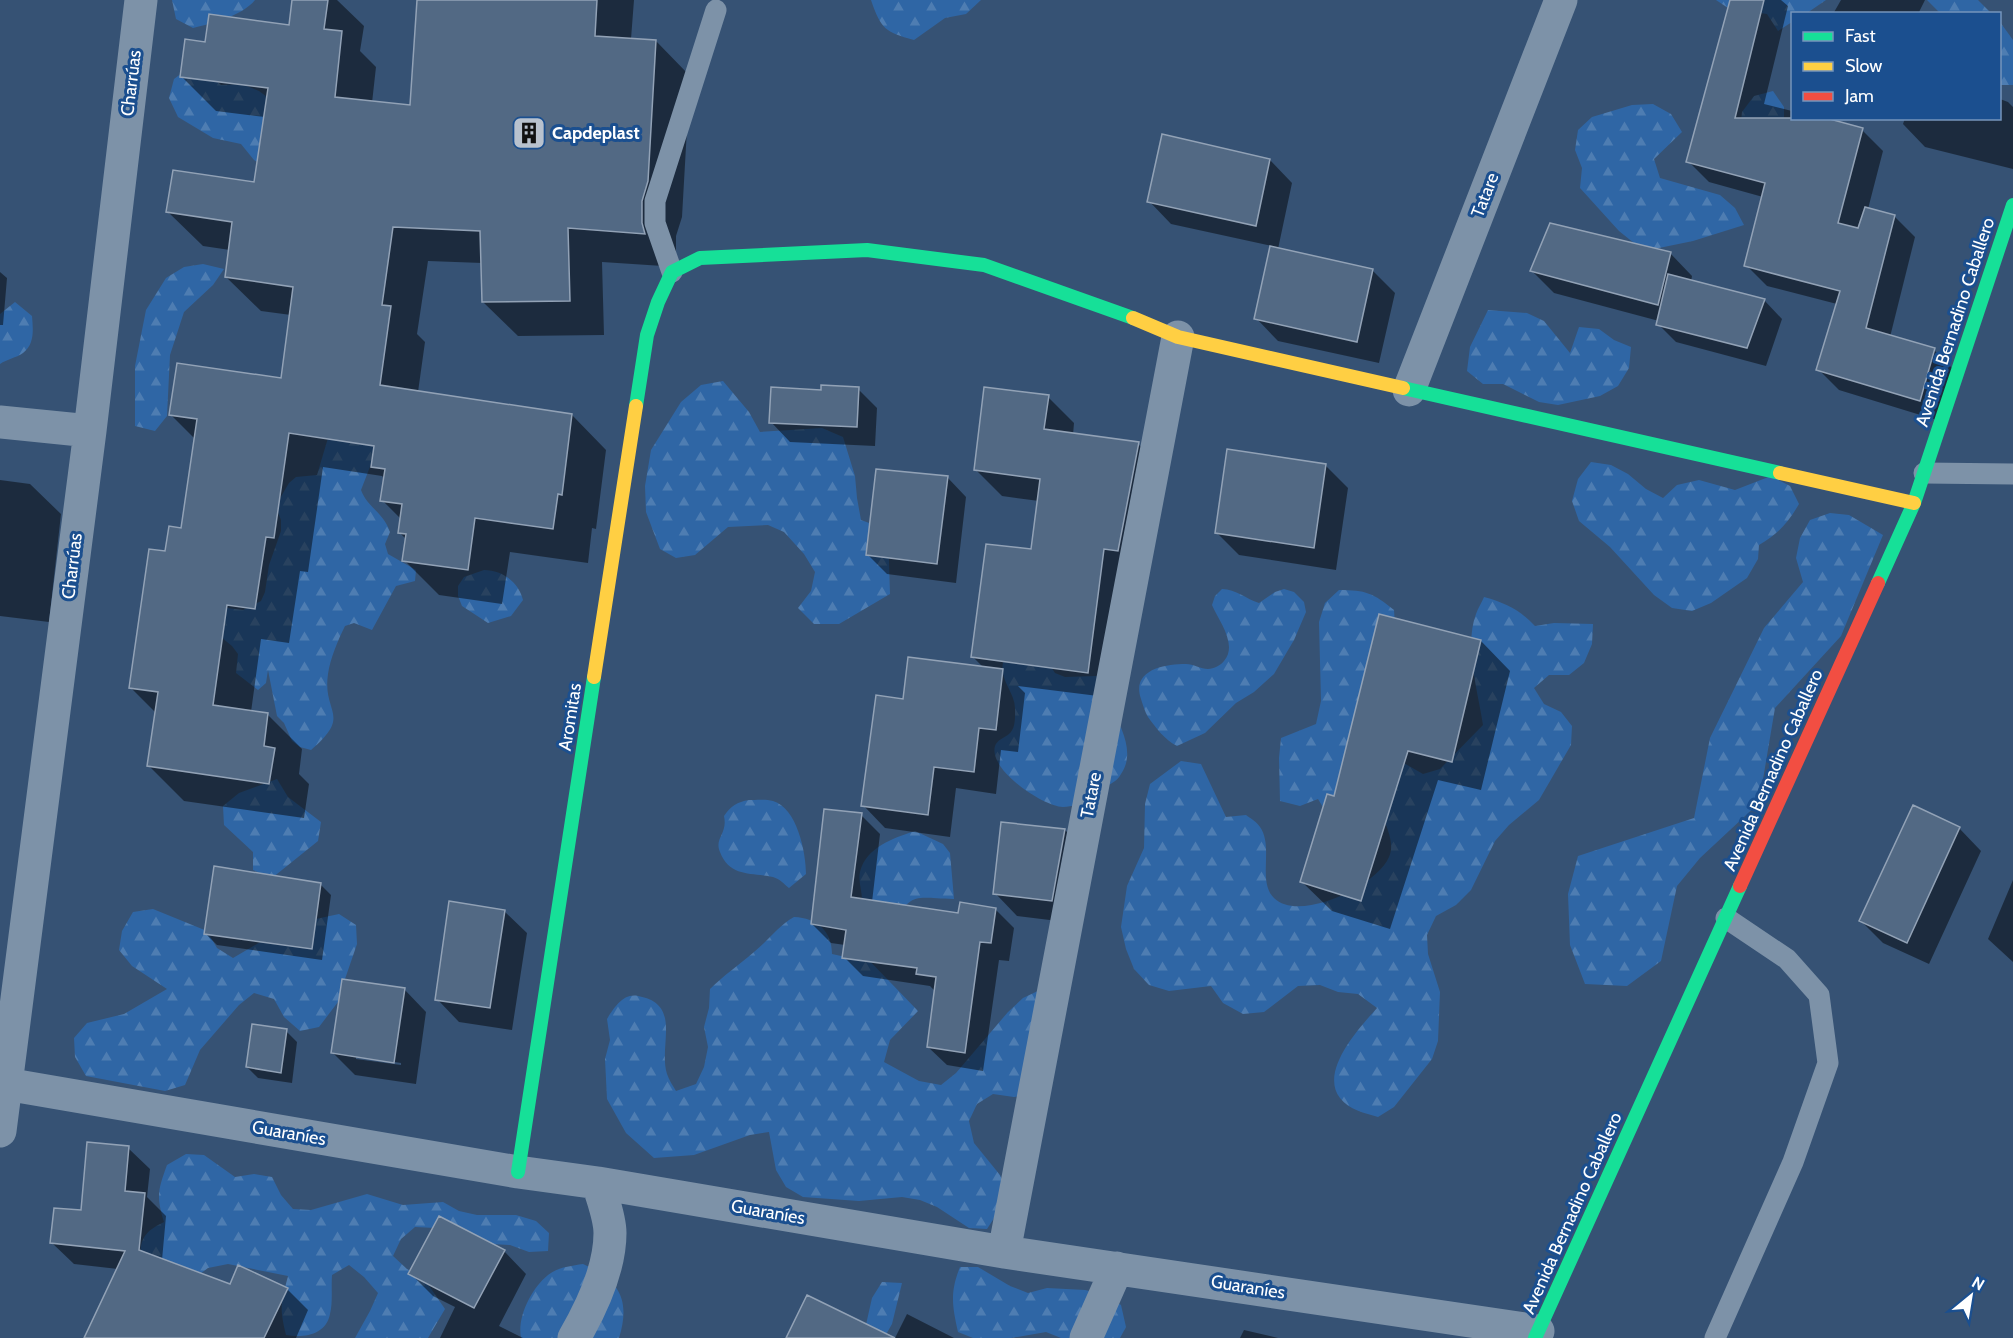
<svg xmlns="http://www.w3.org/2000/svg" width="2013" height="1338" font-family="Cabin,sans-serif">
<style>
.forest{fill:url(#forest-firs)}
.shadow{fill:#0007;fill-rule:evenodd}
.building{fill:#526984;stroke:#92a2b6;stroke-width:1.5}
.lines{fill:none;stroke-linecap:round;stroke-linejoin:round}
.lane{stroke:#7d92a8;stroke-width:21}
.street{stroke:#7d92a8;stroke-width:33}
.fast{stroke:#16e098;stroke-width:14}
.slow{stroke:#ffcf43;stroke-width:14}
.jam{stroke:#f24e42;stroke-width:14}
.labels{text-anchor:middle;stroke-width:6;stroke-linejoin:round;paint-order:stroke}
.street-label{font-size:18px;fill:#fff;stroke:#1b4f8f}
.poi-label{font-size:18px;font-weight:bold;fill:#fff;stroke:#1b4f8f;text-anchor:start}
</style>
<defs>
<pattern id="forest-firs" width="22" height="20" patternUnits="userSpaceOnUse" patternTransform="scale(1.5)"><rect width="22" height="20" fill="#2f66a5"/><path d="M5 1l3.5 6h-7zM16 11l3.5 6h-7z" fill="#4e7db2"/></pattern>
</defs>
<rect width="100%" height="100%" fill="#365274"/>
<path class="forest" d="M172,0H255C242,16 213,23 193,28L176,19Z
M871,0H981L966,14L945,18L914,40C885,32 881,29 871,0Z
M1716,0H1826L1807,13L1792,14V22L1778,31L1767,14L1728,8Z
M1927,0H1978L1991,13H1940Z
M2000,22L2013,40V85H2000Z
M190,67L208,73L221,85L242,84L259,91L290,114L272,171L254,160L241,144L213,138L178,117L169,98L174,79Z
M1773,91L1784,107V126L1736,168L1742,112L1754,96Z
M1653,104L1671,114L1682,132L1654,159L1660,178L1720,195L1735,208L1744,225L1693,241L1654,249L1634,243L1619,231L1580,188L1582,168L1575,150L1578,130L1592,117L1632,105Z
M203,264L224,269L213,285L184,312L170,355L167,416L155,431L135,426V366L146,310L166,278L184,267Z
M15,302L32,316C33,329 35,344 23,353C16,358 7,359 0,364V314Z
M1488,310L1527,313L1544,321L1570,353L1579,327L1599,329L1614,340L1631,347L1629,368L1618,386L1600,396L1558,405L1539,402L1503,384H1483L1467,371L1470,347Z
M723,381L749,412L760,432L822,428L843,437L855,476L857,498L861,520L888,530L890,594L839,624H814L798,608L811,591L815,572L804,554L784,532L768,525L728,527L695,555L676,558L660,549L646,512L645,486L651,450L681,402L701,385Z
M367,420L375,447L373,459L361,490C367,507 384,513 390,532L385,544L388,554L416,570L415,581L396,586L372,630L354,623L345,626C338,640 330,659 328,674C322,714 353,714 311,750L300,747L292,741L284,723L277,716L268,670L266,683L258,690L236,673L238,654L232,646L210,628L212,606L243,610L261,601L265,592L269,565L281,531V520L277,510L279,500L289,483L296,477L317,475L328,438Z
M1591,462L1611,465L1628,474L1646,489L1663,498L1677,485L1699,480L1735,490L1771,476L1790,486L1799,504C1788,523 1778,534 1759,545L1758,559L1747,578L1711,603L1692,611L1672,608L1654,595L1610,547L1579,521L1572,501L1578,479Z
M1830,513L1849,515L1883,535L1841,636L1775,708L1759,803L1700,858L1677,886L1661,961L1627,986L1585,984L1570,945L1568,894L1578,856L1694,818L1710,738L1764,628L1803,582L1796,558L1800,538L1810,520Z
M484,570C503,570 519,583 523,600L511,616L488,623L462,606L458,596V586L464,577Z
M1222,589C1236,589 1246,599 1259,603L1275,592L1284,589L1294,592L1304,602L1306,612L1294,640L1274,674L1254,692L1236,703L1205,733L1177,746C1165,740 1156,728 1148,717C1145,712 1143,705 1141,699C1131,670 1164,664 1186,664C1193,664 1201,669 1208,669C1214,669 1221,665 1224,661C1238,645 1219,621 1212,605L1215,596Z
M1339,590C1366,590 1373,593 1394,610L1397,655L1388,754L1423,774L1440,769L1483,725C1478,692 1464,645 1476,614C1478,608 1482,602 1484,597C1506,603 1520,610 1535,626L1554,623L1593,624L1592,644L1584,663L1569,675H1549L1534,688L1544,704L1561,712L1572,726L1571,745L1539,800L1509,825L1495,841L1471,890L1456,905L1436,916L1427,935L1428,954L1440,992L1438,1041L1432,1059L1394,1107L1378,1117C1365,1113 1349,1110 1340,1098C1319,1071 1360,1027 1377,1008L1358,994L1338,992L1320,985L1298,986L1264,1012L1243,1014L1223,1003L1211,986L1169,991L1149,985L1134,969L1126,949L1121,927L1127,886L1144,848L1145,804L1150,784L1181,761L1201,764L1226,817L1246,815C1250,818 1257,822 1260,827C1274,847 1257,881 1274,898C1299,923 1377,886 1389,857C1395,844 1387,828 1383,817H1329L1318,799L1300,806L1280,801L1279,758L1281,738L1316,724L1321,701L1319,622L1325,603Z
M1013,647L1049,664L1055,673L1065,677L1096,676L1105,679C1108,688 1110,698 1113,707C1120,728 1136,752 1121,774C1113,788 1101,783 1090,801C1082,803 1072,807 1063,807C1044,807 988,770 995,746C997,740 1004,738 1009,734C1016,728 1015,717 1015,708C1015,693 999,679 1003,663C1005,658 1010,652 1013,647Z
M277,779L288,797L321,822L318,841L272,878L253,870V852L224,825L223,806L239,793Z
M749,800C756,800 766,799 773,801C797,808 806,852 806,874L789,888C784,884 780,879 773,877C752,872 730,878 720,852C714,838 728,834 724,816C731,806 737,802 749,800Z
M915,831L943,844L950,853L954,899C912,898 915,891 889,926L862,900C862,890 858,881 860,872C866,847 894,838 915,831Z
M153,909L207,931L217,948L233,958L267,938L302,922L339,914L356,925L357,944L345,979L341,998L319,1027L300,1031L284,1017L274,999L254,993L239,1005L200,1050L185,1085L165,1091L86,1076L75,1057L74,1038L87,1023L124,1014L167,989L132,966L119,950L122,931L133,912Z
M794,917C817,918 832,931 832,954L841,956L861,952L918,1011L890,1040L884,1062L919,1081L941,1085L956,1073L1008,1012L1023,998L1040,990L1033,1093L1014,1097L993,1094L977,1104L969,1121L974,1143L1000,1175L1009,1195L987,1229L969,1228L937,1207L920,1200L902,1197L859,1201L803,1197L786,1187L776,1170L769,1132L750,1135L694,1155L654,1158L626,1133L607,1099L605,1059L610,1040L607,1019C614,1008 623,993 638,996C683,1004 658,1045 667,1074C669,1080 673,1086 676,1091L696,1084L704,1067L708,1047L704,1027L709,1008L710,989C724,975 739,965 754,952C768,941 778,926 794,917Z
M186,1154L204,1155L235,1177L254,1174L272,1177L281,1195L293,1209L311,1210L367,1194L403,1205L443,1202L459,1211L477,1215H516L536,1221L549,1233L548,1251L529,1252L510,1245L491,1244L456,1229L415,1227L401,1239L393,1256L407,1269L423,1277L445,1309L428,1338H355L370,1311L378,1293L364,1277L349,1265L332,1275C331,1287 333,1302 330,1314C326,1335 304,1338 286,1335C279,1306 281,1303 288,1276L228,1264L208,1268L192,1280L141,1267C139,1242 141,1233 164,1222C156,1196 158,1190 167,1165Z
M583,1264C619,1280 631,1299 619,1338H521C517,1317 531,1289 548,1275C558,1267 571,1266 583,1264Z
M960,1267H978L1010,1286L1028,1293L1047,1288L1085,1290L1104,1294L1121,1305L1126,1327L1120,1338H1061L1046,1332L1011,1338H973L958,1332C952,1305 950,1292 960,1267Z
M882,1282L902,1283L892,1324L884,1338H863L872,1298Z"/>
<path class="shadow" d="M294,0H337L364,26L360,51L376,67L372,103L411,107L419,0H634L631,39L656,41L690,76L682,217L676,236V259L678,267L602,262L604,335L518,336L483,302L482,263L428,261L417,334L425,342L418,392L572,415L606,450L596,529L592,528L588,563L510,552L502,604L439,595L404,560L407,540L400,533L401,519L382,500L385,479L382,476L323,467L308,572L300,571L289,643L261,639L251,712L267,714L302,749L299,774L309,784L304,818L184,801L149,766L157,714L130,687L167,553L183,529L196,440L171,415L282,380L291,315L261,311L226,277L230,250L203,246L168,212L255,184L265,117L216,111L181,76L207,44L291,26Z
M1731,0H1781L1788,6L1764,104L1792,111V118L1862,130L1883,151L1868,209L1894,216L1915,237L1890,337L1934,350L1955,371L1940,421L1839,390L1818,369L1837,304L1767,286L1746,265L1763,197L1709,182L1688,161Z
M1841,0H1925L1918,14H1833Z
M2000,99L2008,102L2013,107V169L1925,147L1903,124L1905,118H2000Z
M1270,160L1292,183L1278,249L1372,270L1395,293L1379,363L1278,341L1256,318L1272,246L1171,224L1149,201Z
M1670,253L1692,276L1691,282L1764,300L1782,319L1766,366L1676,342L1658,324L1659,321L1554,293L1532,271Z
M0,272L7,278L3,325H0Z
M858,389L877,408L875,446L790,442L771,422L822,392Z
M1048,397L1074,423L1073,435L1138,444L1165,470L1114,698L1018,686L1025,693L1018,752L1001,750L996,794L956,788L950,837L885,828L863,805L904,700L984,668L973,657L1032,551L1039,501L1002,496L975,469Z
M1325,465L1348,488L1336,570L1239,555L1217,533Z
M948,478L966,497L956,583L887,574L868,555Z
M0,480L30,484L61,514L49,622L0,616Z
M1380,616L1481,641L1510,671L1481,790L1438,780L1390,929L1332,911L1302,882L1335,798Z
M861,815L880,834L872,902L959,914L995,909L1014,928L1009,961L999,960L983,1071L947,1065L928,1047L936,992L930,986L863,976L844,957L845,945L831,943L812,924Z
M1959,828L1981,851L1929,964L1883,943L1861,921Z
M1065,830L1087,852L1074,923L1017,916L995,893Z
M2013,880V962L1988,939Z
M320,884L331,895L322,960L217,945L206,934Z
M504,911L527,933L512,1030L459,1022L437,999Z
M404,989L426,1012L416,1084L355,1075L333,1053ZM356,1056L401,1063V1065L356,1059Z
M286,1031L297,1042L292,1083L258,1078L247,1067Z
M128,1148L150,1169L147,1197L166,1216L162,1260L230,1286L287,1289L308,1310L296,1338H86L118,1269L74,1264L52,1243L82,1212Z
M504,1251L526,1274L499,1326L523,1338H440L455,1307L433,1296L410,1273Z
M907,1314L954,1338H895Z
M1244,1330L1278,1338H1240Z"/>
<path class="building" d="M292,0H328L324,29L342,31L335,97L410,105L417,0H597L595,36L656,40L648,181L642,201V223L645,234L568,228L570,301L482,302L480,231L393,227L382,305L391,306L380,385L572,414L562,495L558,494L553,529L475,518L468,570L402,561L406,534L398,533L402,504L380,501L385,469L371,467L374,446L289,433L274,538L266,537L255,609L227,605L213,705L268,713L264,746L275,748L269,784L147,766L158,692L129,688L149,549L165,551L169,526L181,528L197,419L169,415L177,363L281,378L293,287L225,277L232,222L166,212L173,170L254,182L268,88L180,77L185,39L205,42L209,14L289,25Z
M1730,0H1764L1735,118H1826L1863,128L1838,223L1858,228L1865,207L1895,215L1866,328L1935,348L1920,401L1816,370L1840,291L1744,266L1765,183L1686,162Z
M1162,134L1270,159L1256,226L1147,202Z
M1550,223L1671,252L1658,305L1530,271Z
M1270,246L1373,269L1357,342L1254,319Z
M1668,274L1765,299L1747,348L1656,325Z
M821,385L859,387L857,427L769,423L771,387L821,390Z
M984,387L1049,395L1044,429L1139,442L1118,551L1104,549L1088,673L971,657L986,544L1031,549L1040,479L974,470Z
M1227,449L1326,464L1314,548L1215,533Z
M876,469L948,476L937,564L866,555Z
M1379,614L1481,640L1452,762L1408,751L1361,901L1300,882L1327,794L1334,796Z
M908,657L1003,669L996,730L979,728L974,772L934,767L928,815L861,806L876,695L903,699Z
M1913,805L1960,827L1907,943L1859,921Z
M824,809L862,813L851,897L958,913L960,902L996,908L991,943L980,942L965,1053L927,1047L936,977L916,974L917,968L842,958L846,930L811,924Z
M1001,822L1065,829L1052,901L993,894Z
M214,866L321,883L312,949L204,934Z
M449,901L505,910L490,1008L435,1000Z
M342,979L405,988L394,1063L331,1053Z
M252,1024L287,1029L281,1073L246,1067Z
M87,1142L129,1146L125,1191L145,1193L139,1250L230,1284L238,1265L288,1288L264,1338H84L125,1251L50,1243L54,1208L81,1210Z
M439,1216L505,1250L474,1308L408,1274Z
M807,1295L895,1338H786Z"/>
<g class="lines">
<path class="lane" d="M672,272L655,223V201L716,10
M1924,473L2013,474
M1715,1338L1793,1162L1828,1063L1819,995L1787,959L1726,918"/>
<path class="street" d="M1409,390L1561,0
M0,422L90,431
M0,1083L518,1172L598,1183L1004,1252L1538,1331
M0,1131L90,431L141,0
M1004,1252L1178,337
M574,1338C592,1307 610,1269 610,1233C610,1217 602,1198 598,1183
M1086,1338L1117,1268"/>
<path class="fast" d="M1403,388L1780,473
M636,406L647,335L658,302L672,272L700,258L867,250L984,265L1133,318
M1878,583L1914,503L2013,205
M518,1172L594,677
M1535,1338L1740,886"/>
<path class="slow" d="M1133,318L1178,337L1403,388
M1780,473L1914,503
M594,677L636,406"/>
<path class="jam" d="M1740,886L1878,583"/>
</g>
<defs>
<g id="building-square" transform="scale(1.725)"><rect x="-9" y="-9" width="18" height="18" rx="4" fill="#b9c2ce" stroke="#1b4f8f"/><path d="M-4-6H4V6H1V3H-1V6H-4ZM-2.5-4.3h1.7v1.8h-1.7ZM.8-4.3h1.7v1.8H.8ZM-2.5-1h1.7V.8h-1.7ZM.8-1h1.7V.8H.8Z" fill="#111"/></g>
</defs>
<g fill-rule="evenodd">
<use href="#building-square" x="529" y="133"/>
</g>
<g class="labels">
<g class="street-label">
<text transform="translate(131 83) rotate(-83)" y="6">Charrúas</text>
<text transform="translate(1485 195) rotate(-69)" y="6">Tatare</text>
<text transform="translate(1955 322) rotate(-72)" y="6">Avenida Bernadino Caballero</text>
<text transform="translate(72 566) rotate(-83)" y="6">Charrúas</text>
<text transform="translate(570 717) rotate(-81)" y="6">Aromitas</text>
<text transform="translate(1773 770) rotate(-66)" y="6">Avenida Bernadino Caballero</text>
<text transform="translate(1091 795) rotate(-79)" y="6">Tatare</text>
<text transform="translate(289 1133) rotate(10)" y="6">Guaraníes</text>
<text transform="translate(768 1212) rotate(10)" y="6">Guaraníes</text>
<text transform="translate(1572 1213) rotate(-66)" y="6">Avenida Bernadino Caballero</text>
<text transform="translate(1248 1287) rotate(9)" y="6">Guaraníes</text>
</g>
<g class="poi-label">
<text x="552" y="139">Capdeplast</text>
</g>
</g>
<rect x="1791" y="12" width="210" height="108" fill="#1b4f8f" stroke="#7695bc" stroke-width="1.5"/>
<rect x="1803" y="32" width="30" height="9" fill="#16e098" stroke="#7695bc" stroke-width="1.5"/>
<text x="1845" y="42" font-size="18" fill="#ffffff">Fast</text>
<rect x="1803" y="62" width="30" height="9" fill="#ffcf43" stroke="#7695bc" stroke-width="1.5"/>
<text x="1845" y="72" font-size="18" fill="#ffffff">Slow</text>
<rect x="1803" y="92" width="30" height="9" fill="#f24e42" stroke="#7695bc" stroke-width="1.5"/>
<text x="1845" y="102" font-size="18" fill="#ffffff">Jam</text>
<g transform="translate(1971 1296) rotate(30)" stroke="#1b4f8f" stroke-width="4.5" paint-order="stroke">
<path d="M0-4.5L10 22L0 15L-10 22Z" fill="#ffffff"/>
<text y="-9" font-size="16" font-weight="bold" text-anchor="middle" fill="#ffffff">N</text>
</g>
</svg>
